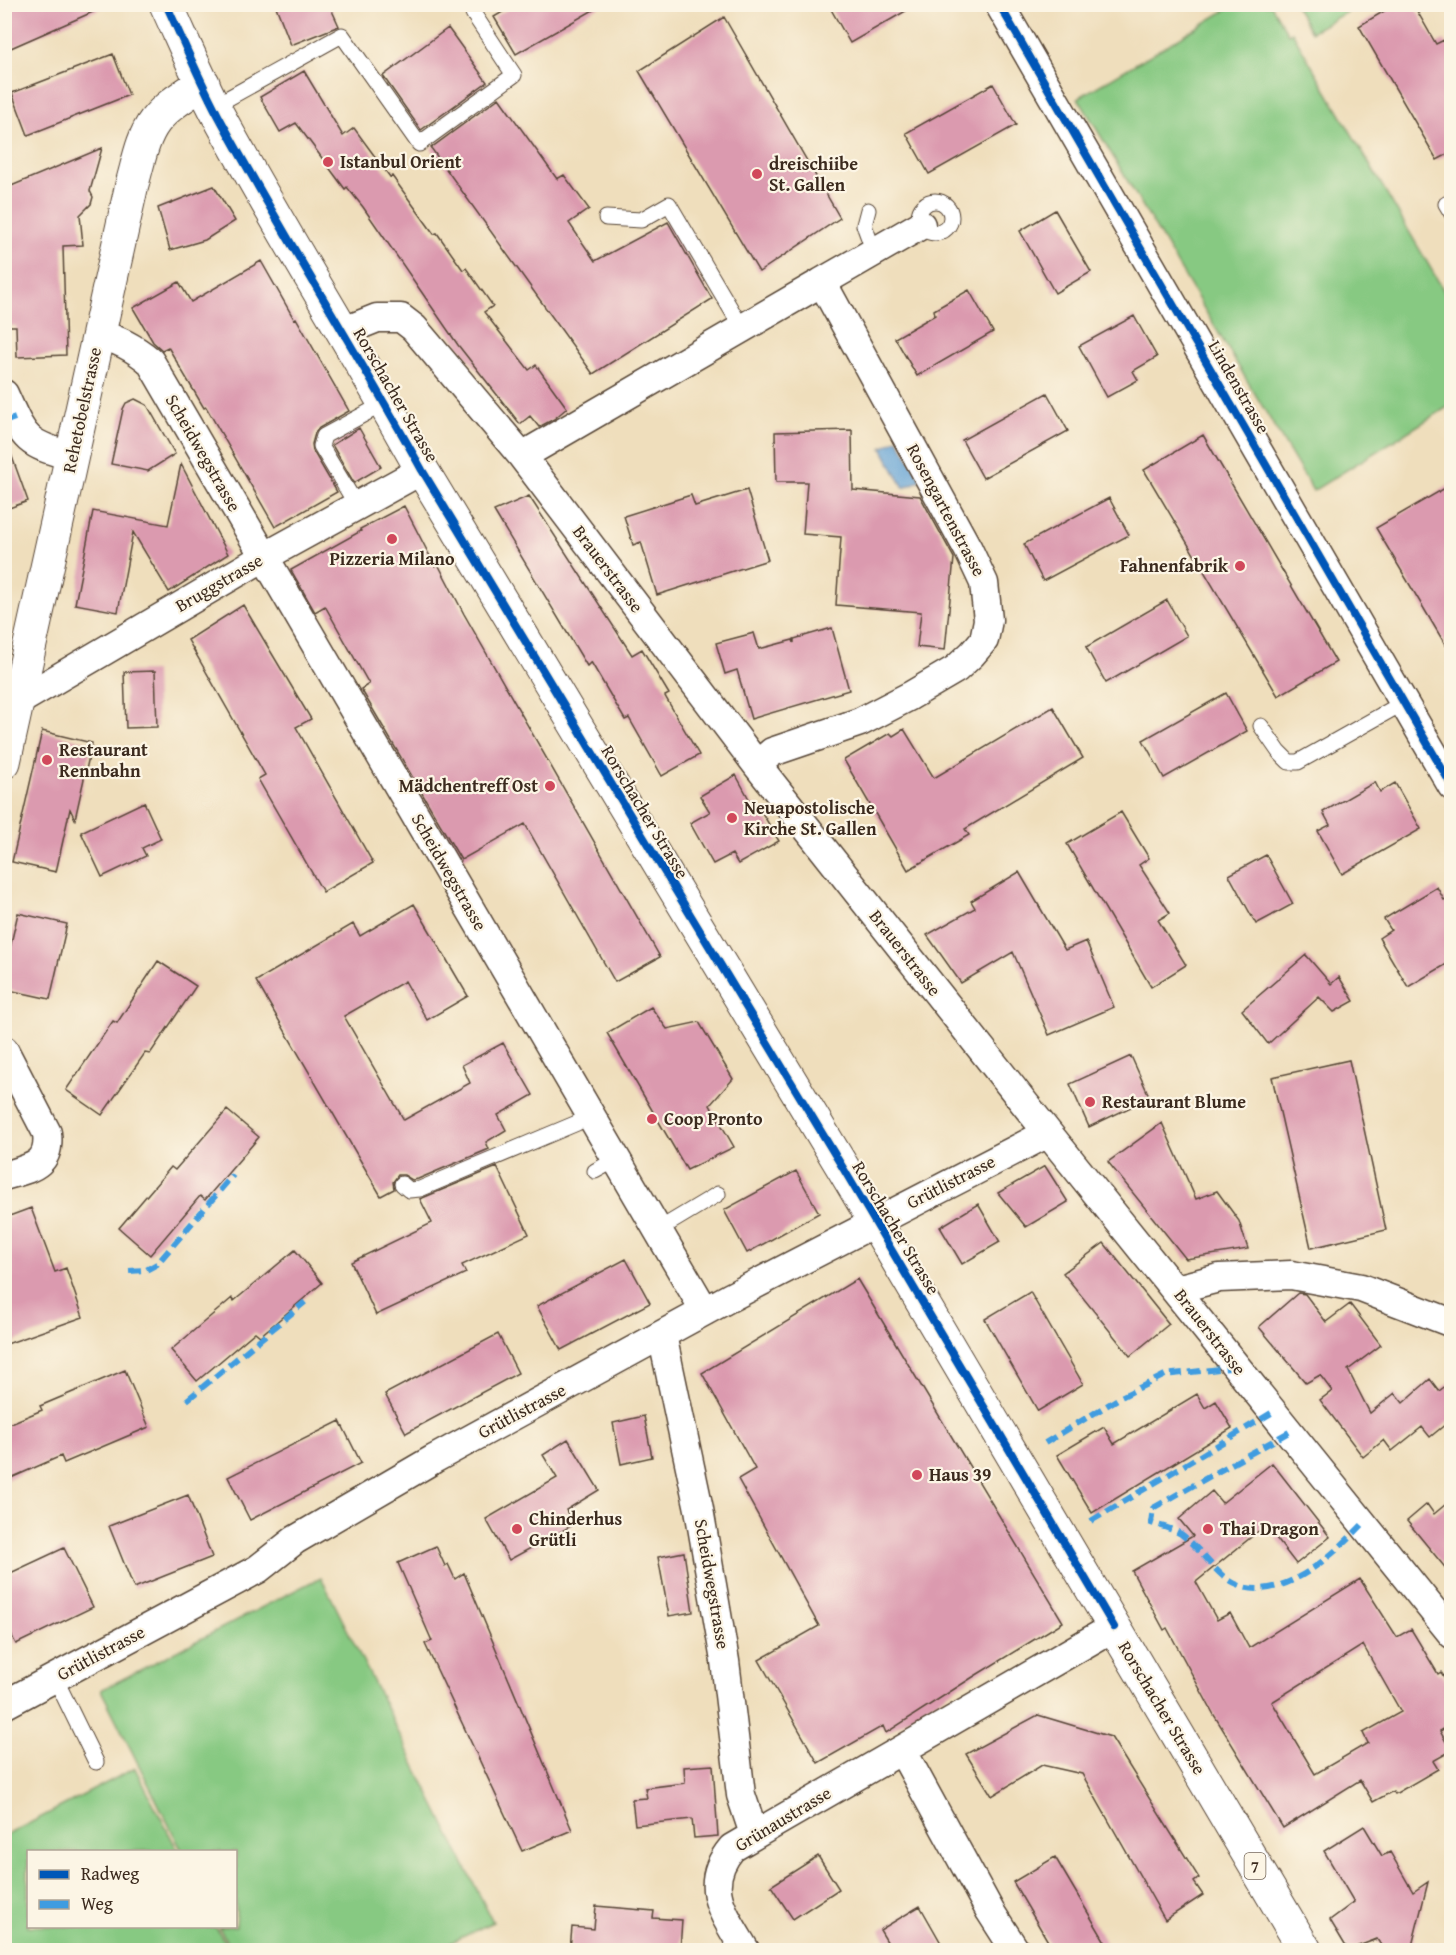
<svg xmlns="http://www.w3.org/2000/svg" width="1456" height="1955" font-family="'Gentium Book Plus',serif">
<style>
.green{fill:#87c982;stroke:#617a50;stroke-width:1.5}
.water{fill:#64a3d6;stroke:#50667a;stroke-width:1.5}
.building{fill:#db9aaf;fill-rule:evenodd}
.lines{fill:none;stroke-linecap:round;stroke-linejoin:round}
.lane-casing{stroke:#564536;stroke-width:17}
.street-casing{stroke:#564536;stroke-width:31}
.secondary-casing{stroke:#564536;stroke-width:35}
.primary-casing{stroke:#564536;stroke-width:35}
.lane{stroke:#fff;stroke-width:15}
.street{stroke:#fff;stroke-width:28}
.secondary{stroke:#fff;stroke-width:33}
.primary{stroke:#fff;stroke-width:33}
.quiet{stroke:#3f9ce0;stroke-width:6;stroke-dasharray:12 6;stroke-linecap:butt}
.cycleway-casing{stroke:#fcf5e5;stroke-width:11}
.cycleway{stroke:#0057b8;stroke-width:8}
.poi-dot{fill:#d1495b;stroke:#fcf5e5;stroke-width:2}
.labels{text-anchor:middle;stroke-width:4.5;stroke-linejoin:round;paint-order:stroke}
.shield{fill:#fcf5e5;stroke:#75675a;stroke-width:1.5}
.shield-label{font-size:16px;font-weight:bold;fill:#3b2a1e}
.poi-label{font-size:18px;font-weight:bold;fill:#3b2a1e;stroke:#fcf5e5;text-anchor:start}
.street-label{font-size:18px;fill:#3b2a1e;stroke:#fcf5e5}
</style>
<rect width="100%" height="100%" fill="#fcf5e5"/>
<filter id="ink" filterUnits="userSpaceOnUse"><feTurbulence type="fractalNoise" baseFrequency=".0167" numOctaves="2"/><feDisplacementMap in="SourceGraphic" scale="12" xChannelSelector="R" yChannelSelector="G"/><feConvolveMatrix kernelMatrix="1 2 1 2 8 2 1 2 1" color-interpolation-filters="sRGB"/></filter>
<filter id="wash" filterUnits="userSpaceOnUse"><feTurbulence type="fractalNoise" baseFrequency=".008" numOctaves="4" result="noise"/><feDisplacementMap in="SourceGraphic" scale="24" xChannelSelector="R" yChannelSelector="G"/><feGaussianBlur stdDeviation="1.35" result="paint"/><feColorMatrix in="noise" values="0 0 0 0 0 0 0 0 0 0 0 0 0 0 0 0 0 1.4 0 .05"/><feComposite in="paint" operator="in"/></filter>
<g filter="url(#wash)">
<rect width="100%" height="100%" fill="#efdebc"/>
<path class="green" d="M1236,4L1271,5L1288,34L1292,32L1451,303V405L1313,491L1078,98Z
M1295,5H1359L1311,32Z
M321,1577L493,1922L436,1950H231L219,1927L236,1926V1852L182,1851L101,1690Z
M135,1768L178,1851L28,1852V1926L216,1927L229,1950H5V1836Z"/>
<path class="water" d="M898,439L921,480L904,488L882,448Z"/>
<g id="blocks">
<path class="building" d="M4,4H111L4,51Z
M275,4H329L339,26L291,45Z
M516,4H604L516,54L494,17Z
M828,4H918L850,43Z
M1396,4H1413L1436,44L1444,40L1452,52V152L1437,160L1359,26Z
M724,17L840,218L759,272L639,71Z
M448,28L487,82L421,130L383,76Z
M113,54L129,95L28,135L12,93Z
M304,71L343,136L354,128L390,177L392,176L434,234L437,233L463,270L466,268L493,306L484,312L529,370L536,365L567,408L554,419L539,427L530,416L520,424L458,345L363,207L347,187L345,189L296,123L280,132L260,97Z
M993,84L1016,125L929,174L906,133Z
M499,98L557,179L564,175L589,209L569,223L595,261L668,222L712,299L593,374L431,148Z
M102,148L90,191L93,197L91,204L80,215L83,245L63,246L66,355L17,357L16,326H7L4,189Z
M214,186L235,221L205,240L170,250L158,208Z
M1055,210L1091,272L1055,293L1020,231Z
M261,261L294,319L296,318L349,411L319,428L315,433L312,444L313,451L337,492L275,527L206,407L204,408L168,347L162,350L153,342L133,308L179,282L191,302Z
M969,290L993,332L917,376L895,338L935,315L934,310Z
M1134,316L1157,357L1133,371L1138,380L1107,397L1079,346Z
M1047,393L1068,431L983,478L962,440Z
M135,399L147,405L175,454L148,471L111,464L123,409L126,403Z
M359,428L381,467L354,483L332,445Z
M852,430L853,490L920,496L954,558L945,650L917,647L921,612L836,605L841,537L803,534L807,482H776L775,432Z
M1203,435L1336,662L1278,696L1144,470Z
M7,443L28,501L4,510V444Z
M181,464L228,554L169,592L133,532L118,612L75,604L93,511L168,525Z
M1452,484V656L1376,528Z
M747,490L768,560L657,595L641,542L633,545L624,516L691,495L695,506Z
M529,496L632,655L642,649L669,694L665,696L699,755L662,776L629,718L625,720L591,662L587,666L494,511Z
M1109,498L1129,535L1043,581L1024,544Z
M404,506L435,566L438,564L464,614L660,957L615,982L525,824L461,860L361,689L369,684L325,606L315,612L291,570L361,531L360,529Z
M1167,600L1187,636L1106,683L1086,647Z
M243,605L311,719L296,727L373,863L323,892L258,779L265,775L188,640Z
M832,628L849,690L751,719L737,670L725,674L716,643L754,633L759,649L793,640L794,643V639Z
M155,671L157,727L126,728L124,672Z
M1226,693L1247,731L1164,778L1143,740Z
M1053,707L1083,758L965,829L969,835L908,870L844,760L890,733L893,736L904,729L934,778Z
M42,731L92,743L75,819L70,809L56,872L12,862Z
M736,775L754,808L758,806L779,841L738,864L732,854L713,864L690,823L710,812L700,796Z
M1375,782L1380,792L1395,783L1421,829L1342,874L1318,831L1330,825L1323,812Z
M144,802L161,839L142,848L146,856L102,877L81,832Z
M1121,812L1149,858L1139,865L1170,913L1158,920L1186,965L1151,987L1067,844Z
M1266,855L1293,904L1256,924L1229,875Z
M1019,872L1065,950L1086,941L1114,1007L1049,1035L1013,952L961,983L927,935L975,908L971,901Z
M1437,887L1444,900L1452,896V961L1408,987L1379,938L1391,930L1384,919Z
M414,904L468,996L427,1020L405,981L344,1016L404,1120L470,1083L462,1065L503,1043L533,1095L498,1115L506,1130L486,1142L489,1149L418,1179L412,1180L404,1175H398L393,1182L394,1189L381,1196L256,981L353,924L360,936Z
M18,913L67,924L50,999L4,989V974Z
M1306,955L1331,984L1339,977L1354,1001L1334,1012L1319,997L1268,1044L1242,1010Z
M158,961L196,986L150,1054L145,1053L102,1115L66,1090L113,1021L117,1023Z
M651,1007L667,1029L699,1022L733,1079L710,1105L734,1147L687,1170L607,1033Z
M1131,1056L1150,1098L1089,1127L1070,1084Z
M1349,1060L1386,1230L1311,1248L1272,1077Z
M227,1110L259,1137L205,1200L200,1196L150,1255L119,1228L171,1167L175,1170Z
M1162,1123L1196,1199L1217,1191L1239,1221L1248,1249L1186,1259L1108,1162Z
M1045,1166L1068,1202L1026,1227L998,1193Z
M497,1167L529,1234L462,1265L466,1273L376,1315L351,1262L432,1223L420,1199Z
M796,1171L819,1213L747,1253L724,1210Z
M978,1204L1000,1242L962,1264L940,1227Z
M31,1208L55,1272L66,1268L83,1317L4,1345V1218Z
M1104,1243L1169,1324L1130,1356L1063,1273Z
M295,1250L322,1283L260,1336L255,1332L197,1381L171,1350L232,1298L234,1301Z
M626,1259L650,1303L561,1350L537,1306Z
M857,1279L1063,1622L973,1677L886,1733L883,1726L818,1763L759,1660L819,1626L738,1479L755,1469L702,1373Z
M1030,1292L1083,1384L1038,1411L985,1319Z
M1298,1293L1305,1294L1326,1322L1350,1304L1381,1345L1348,1370L1370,1413L1395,1393L1403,1403L1430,1379L1439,1391L1452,1381V1419L1430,1437L1422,1427L1392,1451L1384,1440L1363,1457L1320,1400L1332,1391L1320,1375L1306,1383L1259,1327Z
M498,1334L518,1373L406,1433L385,1394Z
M125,1370L149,1427L64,1463L61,1456L4,1481V1426L42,1410L40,1406Z
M1197,1394L1205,1408L1216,1401L1232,1428L1092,1513L1057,1455L1104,1427L1114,1444Z
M644,1416L652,1457L621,1464L613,1423Z
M340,1421L361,1463L250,1520L228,1477Z
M568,1439L599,1490L566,1510L573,1525L509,1560L486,1519L557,1478L543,1455Z
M1272,1463L1330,1537L1296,1564L1266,1525L1196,1582L1217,1620L1230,1613L1249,1648L1360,1579L1397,1637L1411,1629L1438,1674L1441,1672L1452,1690V1724L1440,1731L1451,1751L1433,1761L1438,1769L1395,1794L1393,1791L1373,1802L1360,1780L1283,1828L1214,1715L1167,1628L1164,1630L1132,1571L1193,1536L1179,1519L1212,1491L1222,1503ZM1363,1645L1401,1712L1363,1733L1368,1743L1315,1774L1272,1702Z
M188,1495L212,1557L134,1588L109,1526Z
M1452,1499V1576L1407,1521L1427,1504L1434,1514Z
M436,1546L445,1566L448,1564L455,1579L464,1573L572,1830L522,1851L425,1644L432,1641L398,1563Z
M64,1548L93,1607L16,1644L4,1621V1576Z
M684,1552L693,1612L669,1616L658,1557Z
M1038,1715L1111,1737L1199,1878L1194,1882L1203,1895L1165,1920L1082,1774L1042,1765L992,1796L966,1754Z
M713,1765L718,1836L694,1838L692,1819L635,1825L632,1799L647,1798L645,1788L685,1783L684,1767Z
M1364,1826L1382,1856L1390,1852L1413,1892L1428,1882L1411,1950H1384L1377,1939L1348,1950L1330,1920L1354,1902L1324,1851Z
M818,1856L839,1889L793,1919L771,1886Z
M1055,1857L1110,1950H1053L1013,1882Z
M596,1906L654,1911L653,1918L682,1920L680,1950H570L572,1927L594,1929Z
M920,1906L945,1950H892L880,1930Z"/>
</g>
</g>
<g filter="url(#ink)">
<use href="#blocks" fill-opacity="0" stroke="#564536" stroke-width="1.5"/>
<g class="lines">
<g class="lane-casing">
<path id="lane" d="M214,106L342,35L419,144L514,75L473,13
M1452,201L1446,204L1452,214
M919 217a16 16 0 1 1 32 0a16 16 0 1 1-32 0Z
M868,210L864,225L874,252
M606,218L641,220L669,204L742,328
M356,504L321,446L324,436L385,403
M1261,726L1279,752L1289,762H1298L1403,703
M595,1171L617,1159
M402,1184L409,1190L420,1189L577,1123L591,1114
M658,1230L718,1194
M55,1678L96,1762"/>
</g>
<g class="street-casing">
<path id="street" d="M999,4L1452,786
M822,282L921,225
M342,332L377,318H401L414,328L522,456L757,765L1048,1133L1452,1634
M98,334C119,340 133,347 150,361L705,1311
M4,394C24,438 24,444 72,456
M522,456L822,282L968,549L984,583L988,620L984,640L972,654L956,669L910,696L860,722L772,752L757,765
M19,701L264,557L422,470
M4,1050L47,1133C51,1166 30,1168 4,1176
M1176,1289L1219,1278L1291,1275L1361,1288L1452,1323
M662,1335L699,1509L725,1661L741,1795L754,1834
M4,1705L258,1569L295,1540L434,1459L729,1298L1048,1133
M902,1750L990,1911L1015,1950
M745,1950C725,1915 700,1886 732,1848L1114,1627"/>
</g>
<g class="secondary-casing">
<path id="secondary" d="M4,762L132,184C138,164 142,138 155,121C167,105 187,94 203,83"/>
</g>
<g class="primary-casing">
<path id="primary" d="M166,4C183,41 199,79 218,115C283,235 356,350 422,470L843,1168L1305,1950"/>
</g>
<use href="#lane" class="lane"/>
<use href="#street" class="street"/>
<use href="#secondary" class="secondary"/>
<use href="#primary" class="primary"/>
<path class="quiet" d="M4,422L15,418
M129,1271L146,1270L157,1264L233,1175
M187,1400L305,1302
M1289,1432L1153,1508L1151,1523C1160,1526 1173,1529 1181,1534C1197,1546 1209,1564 1224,1577C1271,1614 1331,1557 1362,1525
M1045,1443L1121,1397L1165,1375L1238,1367
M1091,1521L1273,1412"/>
<g class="cycleway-casing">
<path id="cycleway" d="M166,4C183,41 199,79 218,115C283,235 356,350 422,470L843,1168L1114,1627
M999,4L1452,786"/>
</g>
<use href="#cycleway" class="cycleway"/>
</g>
</g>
<g class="poi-dot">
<circle cx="328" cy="162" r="6"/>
<circle cx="757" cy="174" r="6"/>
<circle cx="392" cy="539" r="6"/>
<circle cx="1240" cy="566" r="6"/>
<circle cx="47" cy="760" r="6"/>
<circle cx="550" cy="786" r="6"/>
<circle cx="732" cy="818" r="6"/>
<circle cx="1090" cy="1102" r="6"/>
<circle cx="652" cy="1119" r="6"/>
<circle cx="917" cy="1475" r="6"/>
<circle cx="517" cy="1529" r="6"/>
<circle cx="1208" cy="1529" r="6"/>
</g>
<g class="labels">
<rect class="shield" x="1244.5" y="1853" width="21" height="26" rx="4.5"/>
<g class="shield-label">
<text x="1255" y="1872">7</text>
</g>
<g class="poi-label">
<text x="340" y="168">Istanbul Orient</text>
<text x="769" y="170">dreischiibe<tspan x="769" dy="21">St. Gallen</tspan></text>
<text x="392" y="565" text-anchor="middle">Pizzeria Milano</text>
<text x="1228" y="572" text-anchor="end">Fahnenfabrik</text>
<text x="59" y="756">Restaurant<tspan x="59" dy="21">Rennbahn</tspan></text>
<text x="538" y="792" text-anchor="end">Mädchentreff Ost</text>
<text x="744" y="814">Neuapostolische<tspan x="744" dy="21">Kirche St. Gallen</tspan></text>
<text x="1102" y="1108">Restaurant Blume</text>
<text x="664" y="1125">Coop Pronto</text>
<text x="929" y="1481">Haus 39</text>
<text x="529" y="1525">Chinderhus<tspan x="529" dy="21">Grütli</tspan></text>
<text x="1220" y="1535">Thai Dragon</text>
</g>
<g class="street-label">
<text transform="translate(1239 387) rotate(60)" y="6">Lindenstrasse</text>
<text transform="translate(396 395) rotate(60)" y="6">Rorschacher Strasse</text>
<text transform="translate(82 410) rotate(-78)" y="6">Rehetobelstrasse</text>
<text transform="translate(203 453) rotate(60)" y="6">Scheidwegstrasse</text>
<text transform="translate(946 510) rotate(62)" y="6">Rosengartenstrasse</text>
<text transform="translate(608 569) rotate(53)" y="6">Brauerstrasse</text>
<text transform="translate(219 583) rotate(-30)" y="6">Bruggstrasse</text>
<text transform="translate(645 812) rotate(59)" y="6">Rorschacher Strasse</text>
<text transform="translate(449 872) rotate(60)" y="6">Scheidwegstrasse</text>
<text transform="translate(905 953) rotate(52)" y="6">Brauerstrasse</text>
<text transform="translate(951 1182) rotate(-27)" y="6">Grütlistrasse</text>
<text transform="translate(896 1228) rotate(59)" y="6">Rorschacher Strasse</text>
<text transform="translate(1210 1332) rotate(52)" y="6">Brauerstrasse</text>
<text transform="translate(522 1411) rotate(-28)" y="6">Grütlistrasse</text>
<text transform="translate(712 1584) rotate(80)" y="6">Scheidwegstrasse</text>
<text transform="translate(101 1653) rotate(-28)" y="6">Grütlistrasse</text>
<text transform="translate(1162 1708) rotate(59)" y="6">Rorschacher Strasse</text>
<text transform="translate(783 1819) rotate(-31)" y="6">Grünaustrasse</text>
</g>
</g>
<rect width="1456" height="1955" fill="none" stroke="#fcf5e5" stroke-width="24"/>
<rect x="27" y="1850" width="210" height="78" fill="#fcf5e5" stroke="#afa495" stroke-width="1.5"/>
<rect x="39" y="1870" width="30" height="9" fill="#0057b8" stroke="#afa495" stroke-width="1.5"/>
<text x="81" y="1880" font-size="18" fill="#3b2a1e">Radweg</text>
<rect x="39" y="1900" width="30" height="9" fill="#3f9ce0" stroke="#afa495" stroke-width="1.5"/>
<text x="81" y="1910" font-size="18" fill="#3b2a1e">Weg</text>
</svg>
